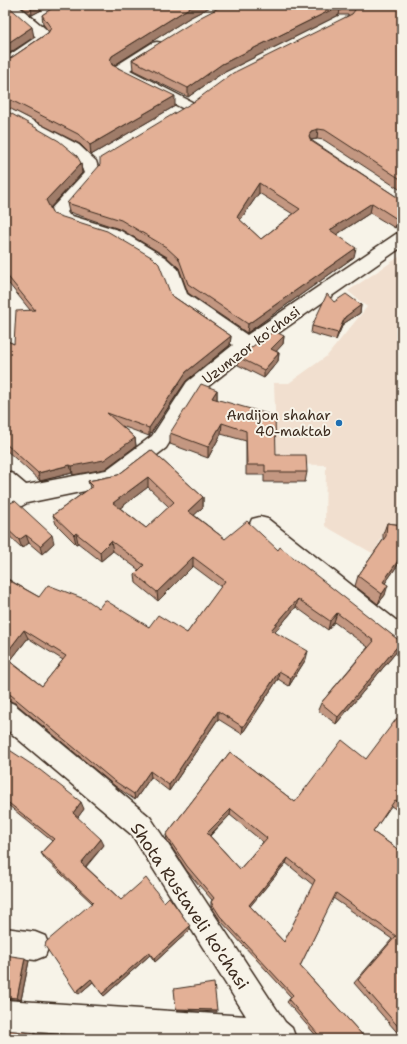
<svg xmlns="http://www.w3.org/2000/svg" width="407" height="1044" font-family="'Shantell Sans',sans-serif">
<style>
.built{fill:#f1dfcf}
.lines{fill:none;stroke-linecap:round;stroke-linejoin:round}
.minor-casing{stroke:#3b2a1e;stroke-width:3}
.minor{fill:#f7f3e8;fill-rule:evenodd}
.wall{fill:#c39781;stroke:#3b2a1e;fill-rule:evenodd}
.shaded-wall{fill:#9f7b69;stroke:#3b2a1e}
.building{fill:#e3b096;stroke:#3b2a1e;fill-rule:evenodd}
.poi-dot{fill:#1f6fb2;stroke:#f7f3e8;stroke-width:1.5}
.labels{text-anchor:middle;stroke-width:4;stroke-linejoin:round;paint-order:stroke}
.street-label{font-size:14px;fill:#3b2a1e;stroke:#f7f3e8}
.poi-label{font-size:14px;fill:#3b2a1e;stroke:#f7f3e8;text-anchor:end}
.near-street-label{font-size:17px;fill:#3b2a1e;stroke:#f7f3e8}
</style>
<rect width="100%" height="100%" fill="#f7f3e8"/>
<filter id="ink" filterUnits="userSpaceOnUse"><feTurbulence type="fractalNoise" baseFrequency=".025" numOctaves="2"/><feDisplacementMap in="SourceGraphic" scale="8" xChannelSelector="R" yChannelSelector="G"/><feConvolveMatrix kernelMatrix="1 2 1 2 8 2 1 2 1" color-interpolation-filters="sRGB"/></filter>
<g filter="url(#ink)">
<path class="built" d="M402,255V534L384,533L374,554L325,526L326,465L277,464L274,383H289L327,356L367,307L348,291Z"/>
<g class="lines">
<g class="minor-casing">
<path id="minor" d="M5,5H17L47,30L51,38L10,68L5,69V58L36,37L5,9Z
M157,42L162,43L164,46L162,49L130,70L194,103L197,106L194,109H184L114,73L112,70L114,67L152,43Z
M5,106L79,145L96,161L100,174L67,212L69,215L121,231L166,258L178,269L187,294L247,335L396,234L402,232V247L254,350L201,392L166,448L119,484L27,503L5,515V471L13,474L26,485L106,470L152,436L187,382L233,345L172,303L161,272L154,266L109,239L56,223L49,211L84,173C79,152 24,128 5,117Z
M260,517L268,519L402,625V650L394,647L252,533L249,526L252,519Z
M5,700L14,704L150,817L285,1022L292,1028L296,1039H141L5,1030V1000L246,1016L132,835L5,728Z
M5,928L35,932L45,936L49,946L45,956L35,960L5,956Z"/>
</g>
<use href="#minor" class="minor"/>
</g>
<path class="wall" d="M19,5H51L32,15Z
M57,5H214L189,18L114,65L175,106L91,155L80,144L5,106V60H8L49,32L43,24L42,15Z
M224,5H402V191L324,140L317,139L311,140L397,197L402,198L395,228L370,213L336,235L354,257L247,333L188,293L179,268L167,257L122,230L69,212L67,203L349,15H339L221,74L188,97L133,70L132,60ZM259,193L293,214L261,239L240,220Z
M5,110L81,163L82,173L50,208L53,214L231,336L230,345L186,381L149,436L122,426L135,438L136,446L105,469L73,475L72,473L40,481L5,449V340L14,344L30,310L5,279Z
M334,302L361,305L360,313L343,324L336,340L311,333L312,326Z
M284,336L283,344L276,351L279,353L278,361L264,378L238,365V357Z
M217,390V399L276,455L307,472L305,482H264V475H246V441L221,434L208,458L170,444V433Z
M151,450L203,497V507L194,515L225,539L278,550L401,642L398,650L336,724L318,710L321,703L368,647L334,622L328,630L296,607L275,632L306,659L289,686L278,679L242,734L218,719L169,791L151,777L135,800L115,786L15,703L6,699L5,700V571L7,576L6,578L39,597L99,608L149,627L187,633L221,587L193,566L158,601L136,583L135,574L139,570L113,551L101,561L78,543L76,544L56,524L53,515L90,488L88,481L118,475ZM148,487L169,507L146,528L120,508ZM28,638L63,660L42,686L10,661Z
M5,505L54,543L42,554L29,543L22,548L5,532Z
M387,523L402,525V559L385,583V595L378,604L355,586L358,576L383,540V534Z
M402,722V813L391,806L373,832L402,852V1038L354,983L392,939L333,898L300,966L366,1039H319L287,1002L291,997L220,920L211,906V902L212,900L187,871L167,840L166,835L230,752L295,802L366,759ZM230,815L263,842L240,869L210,836ZM286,863L313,885L284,942L250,906Z
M5,747L84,809L77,818L104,845L86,867L121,900L164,902L190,926V930L155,962L150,955L104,996L102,994L93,982L79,994L92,903L45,859L41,853L52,841L8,805L7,807L5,806Z
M5,955L29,961L21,1000L5,998Z
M176,1009L217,1010V1012L177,1010Z"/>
<path class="shaded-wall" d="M32,5H51L32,15L31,6Z
M195,5H214L189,18L113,66L110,60L112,56L189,8Z
M341,5L339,15L221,74L188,97V88L222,64Z
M32,27L34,37L5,56V45Z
M175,96V106L91,155L90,145Z
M318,129L317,139L310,140L309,136L311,131Z
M81,163L82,173L48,210L46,200Z
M259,183V193L236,226L237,217Z
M372,203L370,213L328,240L330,230Z
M402,215V223L395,228L397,219Z
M356,248L354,257L247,333L248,324Z
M361,305L360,313L343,324L336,340L338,333L345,317Z
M231,336L230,345L186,381L149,436V428L186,372Z
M284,336L283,344L271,357V349Z
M279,353L278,361L264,378V370Z
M217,390V401L212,398Z
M222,423L221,434L208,458V447Z
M135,438L136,446L105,469L73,475L72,466Z
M70,465L72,473L40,481L38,473Z
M148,477V487L115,512L113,503Z
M203,497V507L188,521V511Z
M76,533L78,543L76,544L74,535Z
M26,535L29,543L22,548L19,540Z
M52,535L54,543L42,554L40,546Z
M111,541L113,551L101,561L100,552Z
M402,555V559L379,592L383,582Z
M193,557V566L158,601L157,592Z
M5,571L7,576L5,580Z
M388,585L385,595L378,604L382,594Z
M298,599L296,607L270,638L271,630Z
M337,613L334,622L328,630L330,621Z
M24,630L28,638L7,665L5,660V655Z
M401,642L398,650L336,724L338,717Z
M308,651L306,659L289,686L291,678Z
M279,671L278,679L242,734L243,727Z
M218,711V719L169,791V785Z
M150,771L151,777L135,800L134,794Z
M5,801L8,805L7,807L5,805Z
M81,802L84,809L76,820L73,813Z
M231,809L230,815L207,838V833Z
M101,839L104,845L84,868L81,863Z
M288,858L286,863L248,909L249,905Z
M190,926V930L155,962L154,959Z
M149,952L150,955L104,996L102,994Z
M25,958L29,961L21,1000L17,998Z
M91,979L94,981L79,994L76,992Z
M32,1033L36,1034L35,1039H31Z"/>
<path class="building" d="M5,5H7L32,27L5,45Z
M57,5H195L189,8L112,56L110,60L112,65L175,96L90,145L78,134L5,97V60H8L48,33L51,28L42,15Z
M224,5H402V180L325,130L318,129L311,131L309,136L311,141L397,197L402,198V215L397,219L372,203L330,230L356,248L248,324L188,284L179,259L166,247L121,220L67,203L100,165V158L195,101L233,73L352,14L355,10L353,6L341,5L222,64L188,88L132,60L201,17ZM259,183L300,209L261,239L237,217Z
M5,110L59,141L77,156L81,163L46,200L53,214L107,231L153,258L159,264L171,295L231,336L186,372L149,428L107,413L135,438L104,460L72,466L70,465L38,473L5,443V437L9,434L5,433V340L14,344L16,311L35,310L5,273Z
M327,294L334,302L346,294L361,305L345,317L338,333L312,326Z
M274,331L284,336L271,349L279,353L264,370L238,357Z
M201,384L217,390L212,398L275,416L276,455H306L307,472H265V465H247L246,431L222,423L208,447L170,433Z
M151,450L203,497L188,511L225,539L247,521L278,550L280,547L401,642L338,717L321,703L374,641L337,613L330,621L298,599L271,630L308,651L291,678L279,671L243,727L218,711L169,785L150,771L134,794L113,780L11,695L5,693V658L42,686L66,656L24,630L5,655V578L39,597L48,585L87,600L99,608L105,600L149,627L158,615L187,633L225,581L193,557L157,592L135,574L144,565L111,541L100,552L76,533L74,535L53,515L93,486L88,481L118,475ZM148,477L174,502L146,528L113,503Z
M15,501L52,535L40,546L26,535L19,540L5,527V505Z
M387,523L402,525V555L383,582L388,585L382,594L358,576L386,536Z
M397,718L402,722V804L395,800L373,832L402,852V1031L358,980L396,936L336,893L300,966L366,1039H322L289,1000L293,995L220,916L211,902L214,898L187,866L166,835L230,752L295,802L342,740L366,759ZM231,809L267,838L240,869L207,833ZM288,858L315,880L284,942L249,905Z
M5,747L40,770L81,802L73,813L101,839L81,863L121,900L146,878L164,902L169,897L190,926L154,959L149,952L102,994L91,979L76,992L45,946L46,942L93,902L41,853L54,839L5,800Z
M5,955L25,958L17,998L5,997Z
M214,983L217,1010L176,1009L174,989Z
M5,1030L32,1033L31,1039H5Z
M104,1037L127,1039H92Z"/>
</g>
<circle class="poi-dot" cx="339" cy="423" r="4"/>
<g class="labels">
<g class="street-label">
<text transform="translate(251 345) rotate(-37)" y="5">Uzumzor koʻchasi</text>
</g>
<g class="poi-label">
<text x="331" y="420">Andijon shahar<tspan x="331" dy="16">40-maktab</tspan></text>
</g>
<g class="near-street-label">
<text transform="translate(190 906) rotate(56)" y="6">Shota Rustaveli ko'chasi</text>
</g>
</g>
<rect width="407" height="1044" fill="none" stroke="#f7f3e8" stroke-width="20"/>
<rect x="10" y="10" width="387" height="1024" fill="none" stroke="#3b2a1e" stroke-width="1.5" filter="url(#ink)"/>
</svg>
